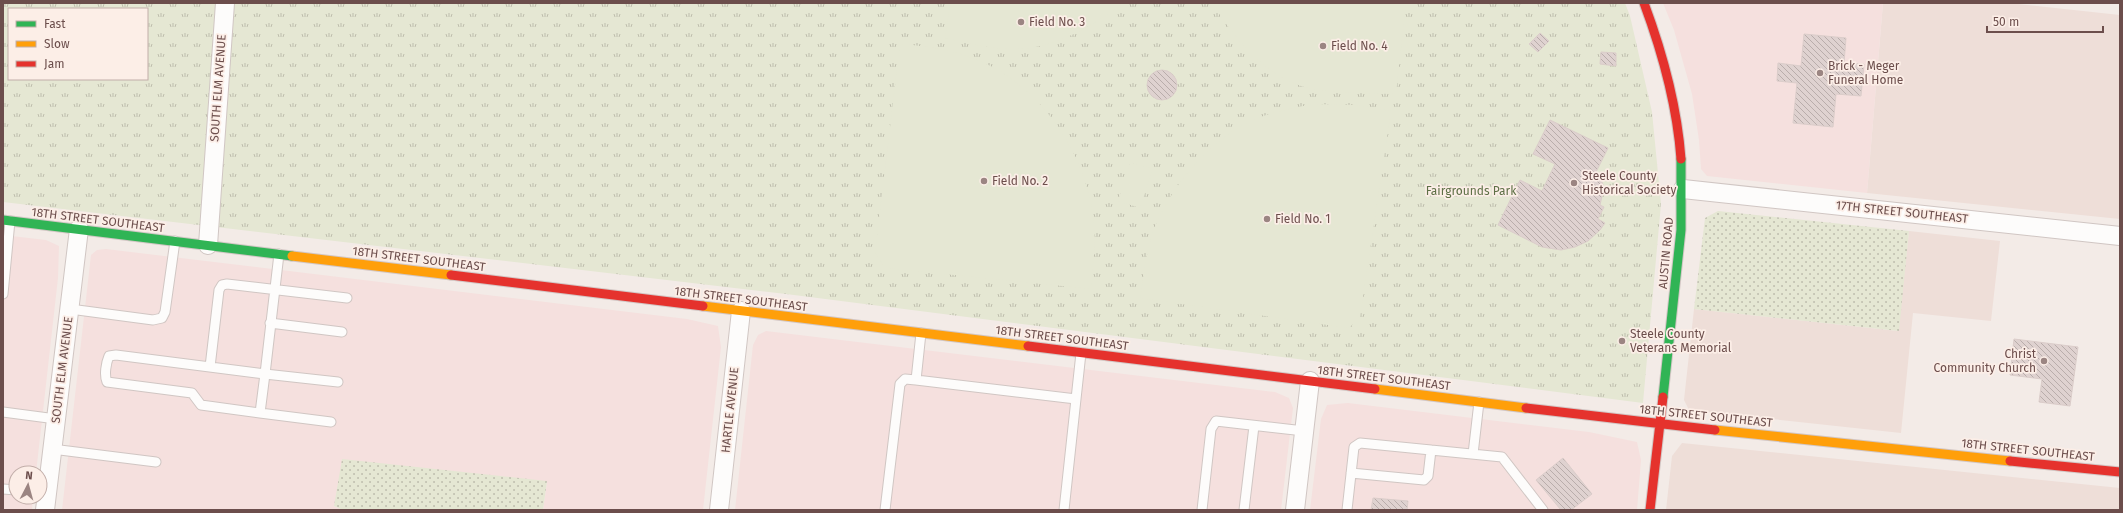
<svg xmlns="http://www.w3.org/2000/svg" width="2123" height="513" font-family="'Fira Sans',sans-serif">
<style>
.residential{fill:#eeded8}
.commercial{fill:#f5e0de}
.grass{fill:url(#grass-dots)}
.park{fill:url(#park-tufts);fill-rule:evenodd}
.garden{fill:#e5e7d3}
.building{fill:url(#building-back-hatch);stroke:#dbcdca}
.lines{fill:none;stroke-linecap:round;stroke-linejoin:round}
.lane-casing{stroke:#d0c6c3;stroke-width:11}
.street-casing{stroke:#d0c6c3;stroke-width:20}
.fast-casing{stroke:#d2c6c4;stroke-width:11}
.slow-casing{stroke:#d2c6c4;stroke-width:11}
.jam-casing{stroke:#d2c6c4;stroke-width:11}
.lane{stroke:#fdfcfb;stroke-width:9}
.street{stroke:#fdfcfb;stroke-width:18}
.fast{stroke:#30b455;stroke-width:9}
.slow{stroke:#ff9f0a;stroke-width:9}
.jam{stroke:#e5322d;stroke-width:9}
.poi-dot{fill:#9b8582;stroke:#fceee7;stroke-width:1.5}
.labels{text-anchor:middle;stroke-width:3.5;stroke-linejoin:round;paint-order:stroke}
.poi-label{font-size:12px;fill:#6c4e4c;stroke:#fceee7;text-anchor:start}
.street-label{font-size:12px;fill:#6c4e4c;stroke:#fceee7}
.park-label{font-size:12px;fill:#5e7046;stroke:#fceee7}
</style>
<defs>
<pattern id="grass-dots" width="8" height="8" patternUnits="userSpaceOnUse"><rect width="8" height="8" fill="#e5e7d3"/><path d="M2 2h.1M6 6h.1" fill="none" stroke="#bebdad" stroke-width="1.8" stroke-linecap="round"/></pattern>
<pattern id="park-tufts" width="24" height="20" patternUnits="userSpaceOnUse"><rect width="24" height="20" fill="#e5e7d3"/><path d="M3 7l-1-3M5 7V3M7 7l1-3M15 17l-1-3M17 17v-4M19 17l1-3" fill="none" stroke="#bebdad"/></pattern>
<pattern id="building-back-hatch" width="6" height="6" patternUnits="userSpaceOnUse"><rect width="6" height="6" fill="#dfd2d0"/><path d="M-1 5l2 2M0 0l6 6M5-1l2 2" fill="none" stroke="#b9adab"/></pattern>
</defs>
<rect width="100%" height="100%" fill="#f3ebe7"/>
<path class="residential" d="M1883,3H2009L2120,15V219L1867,193Z
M1909,231L2000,241L1991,321L1913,313L1901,433L1689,410L1684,400L1694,309L1898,331Z
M1682,443L2120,488V510H1666L1672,456Z"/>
<path class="commercial" d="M1663,3H1883L1867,193L1707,176L1701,169L1699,140L1692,94L1674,30Z
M3,235L46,240L59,246L58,278L36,473H16V497H33L32,510H3Z
M106,249L687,319L718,326L721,347L703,510H543L547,482L334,506L343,510H62L91,255L97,250Z
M766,331L1275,392L1289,398L1293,408L1281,510H735L753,345L758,335Z
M1348,403L1589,432L1637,442L1641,460L1637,510H1310L1321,419L1327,405Z"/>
<path class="grass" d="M1718,211L1909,231L1899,331L1694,309L1705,218Z
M342,459L547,481L543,510H343L334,506Z"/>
<path class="park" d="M3,3H1625L1630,16L1652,112L1661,204L1643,403L786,294L3,202ZM9,9H147V79H9Z"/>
<path class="garden" d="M950,3H1123C1090,28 1051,51 1008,49C986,48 966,43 945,38Z
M1213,3H1406L1396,94C1369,93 1340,94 1313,89C1270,81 1233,39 1213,3Z
M900,44C928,46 954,50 980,61C1043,88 1087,155 1094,223C1096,245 1093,267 1091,289L885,268L875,252Z
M1314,104L1357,105L1391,111L1360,317L1349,328L1140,298C1144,276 1146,251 1154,229C1171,187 1206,144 1247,123C1267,113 1291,108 1314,104Z
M1130,162L1153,169L1140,208L1118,201Z"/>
<path class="building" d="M1540,33L1549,41L1538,52L1529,44Z
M1804,34L1846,38L1844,63L1864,64L1861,96L1836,94L1833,127L1793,123L1797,83L1777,81L1778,63L1801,66Z
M1601,52L1616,53V66L1600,64Z
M1147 85a15 15 0 1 1 30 0a15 15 0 1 1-30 0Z
M1550,120L1608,148L1595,174L1601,180L1604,187L1600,205L1604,207L1598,219L1605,223L1600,230L1588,241L1575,247L1561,250L1542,247L1498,225L1520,180L1542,191L1555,164L1533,154Z
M2014,339L2078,347L2070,406L2039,402L2042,379L2010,375Z
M1563,458L1592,494L1571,510H1561L1536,480Z
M1373,498L1408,501L1407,510H1371Z"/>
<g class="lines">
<g class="lane-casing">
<path id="lane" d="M279,254L265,374L116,355L109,356C106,363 104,375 107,382L192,393L201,405L260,413L265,374L338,382
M3,294L10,221
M70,309L153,320L162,318L165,312L175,241
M270,323L342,332
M921,333L916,380L1076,399L1081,353
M210,367L219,290L222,285L227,284L347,298
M3,412L56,419
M260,413L331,422
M52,449L156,462
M1473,454L1479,402
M1351,473L1424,480L1428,476L1431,450
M3,489L16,490
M885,510L900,384L905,379L916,380
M1064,510L1076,399
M1202,510L1211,429L1216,421L1304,431
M1244,510L1254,426
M1347,510L1354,447L1360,443L1502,457L1543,510"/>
</g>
<g class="street-casing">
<path id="street" d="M1683,189L2120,236
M208,245L225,3
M45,510L79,229
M719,510L741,311
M1295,510L1310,381"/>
</g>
<g class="fast-casing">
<path id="fast" d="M3,220L292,256
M1663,397L1681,230V159"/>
</g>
<g class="slow-casing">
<path id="slow" d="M292,256L451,275
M703,306L1028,346
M1375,389L1526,408
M1715,430L2010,461"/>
</g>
<g class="jam-casing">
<path id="jam" d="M1644,3C1663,54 1677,105 1681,159
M451,275L703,306
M1028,346L1375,389
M1526,408L1715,430
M2010,461L2120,472
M1650,510L1663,397"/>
</g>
<use href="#lane" class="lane"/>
<use href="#street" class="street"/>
<use href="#fast" class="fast"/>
<use href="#slow" class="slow"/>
<use href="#jam" class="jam"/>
</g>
<g class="poi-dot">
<circle cx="1021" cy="22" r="4"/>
<circle cx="1323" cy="46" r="4"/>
<circle cx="1820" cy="73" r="4"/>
<circle cx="984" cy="181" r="4"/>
<circle cx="1574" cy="183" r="4"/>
<circle cx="1267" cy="219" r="4"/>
<circle cx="1622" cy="341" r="4"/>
<circle cx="2044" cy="361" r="4"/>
</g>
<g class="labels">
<g class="poi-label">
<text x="1029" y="26">Field No. 3</text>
<text x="1331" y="50">Field No. 4</text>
<text x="1828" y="70">Brick - Meger<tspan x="1828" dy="14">Funeral Home</tspan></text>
<text x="1582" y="180">Steele County<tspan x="1582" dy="14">Historical Society</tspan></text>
<text x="992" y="185">Field No. 2</text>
<text x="1275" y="223">Field No. 1</text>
<text x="1630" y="338">Steele County<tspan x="1630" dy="14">Veterans Memorial</tspan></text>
<text x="2036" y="358" text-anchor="end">Christ<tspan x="2036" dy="14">Community Church</tspan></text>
</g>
<g class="street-label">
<text transform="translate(218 88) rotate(-86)" y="4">SOUTH ELM AVENUE</text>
<text transform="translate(1902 212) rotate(6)" y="4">17TH STREET SOUTHEAST</text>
<text transform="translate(98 220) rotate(7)" y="4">18TH STREET SOUTHEAST</text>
<text transform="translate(1666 253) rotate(-85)" y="4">AUSTIN ROAD</text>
<text transform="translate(419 259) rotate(7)" y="4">18TH STREET SOUTHEAST</text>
<text transform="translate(741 299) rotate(7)" y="4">18TH STREET SOUTHEAST</text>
<text transform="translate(1062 338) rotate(7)" y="4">18TH STREET SOUTHEAST</text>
<text transform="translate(62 370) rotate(-83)" y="4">SOUTH ELM AVENUE</text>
<text transform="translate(1384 378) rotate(7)" y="4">18TH STREET SOUTHEAST</text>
<text transform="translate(730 410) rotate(-84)" y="4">HARTLE AVENUE</text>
<text transform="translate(1706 416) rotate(6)" y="4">18TH STREET SOUTHEAST</text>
<text transform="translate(2028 450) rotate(6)" y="4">18TH STREET SOUTHEAST</text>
</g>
<g class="park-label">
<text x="1471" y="195">Fairgrounds Park</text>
</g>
</g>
<rect width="2123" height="513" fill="none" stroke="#6c4e4c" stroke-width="8"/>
<rect x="8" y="8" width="140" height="72" fill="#fceee7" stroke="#c2aea9"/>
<rect x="16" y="21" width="20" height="6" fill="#30b455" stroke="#c2aea9"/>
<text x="44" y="28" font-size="12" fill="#6c4e4c">Fast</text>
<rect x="16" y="41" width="20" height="6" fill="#ff9f0a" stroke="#c2aea9"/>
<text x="44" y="48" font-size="12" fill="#6c4e4c">Slow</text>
<rect x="16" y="61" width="20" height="6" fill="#e5322d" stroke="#c2aea9"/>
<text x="44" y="68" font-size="12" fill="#6c4e4c">Jam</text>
<g transform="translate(28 485) rotate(6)"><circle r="19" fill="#fceee7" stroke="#c2aea9"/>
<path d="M0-3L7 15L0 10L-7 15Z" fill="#9b8582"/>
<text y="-6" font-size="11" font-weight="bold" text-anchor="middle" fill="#6c4e4c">N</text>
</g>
<path d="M1987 26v6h116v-6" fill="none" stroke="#6c4e4c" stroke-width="2"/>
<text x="1993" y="26" font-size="12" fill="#6c4e4c" stroke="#fceee7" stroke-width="3" paint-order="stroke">50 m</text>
</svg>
